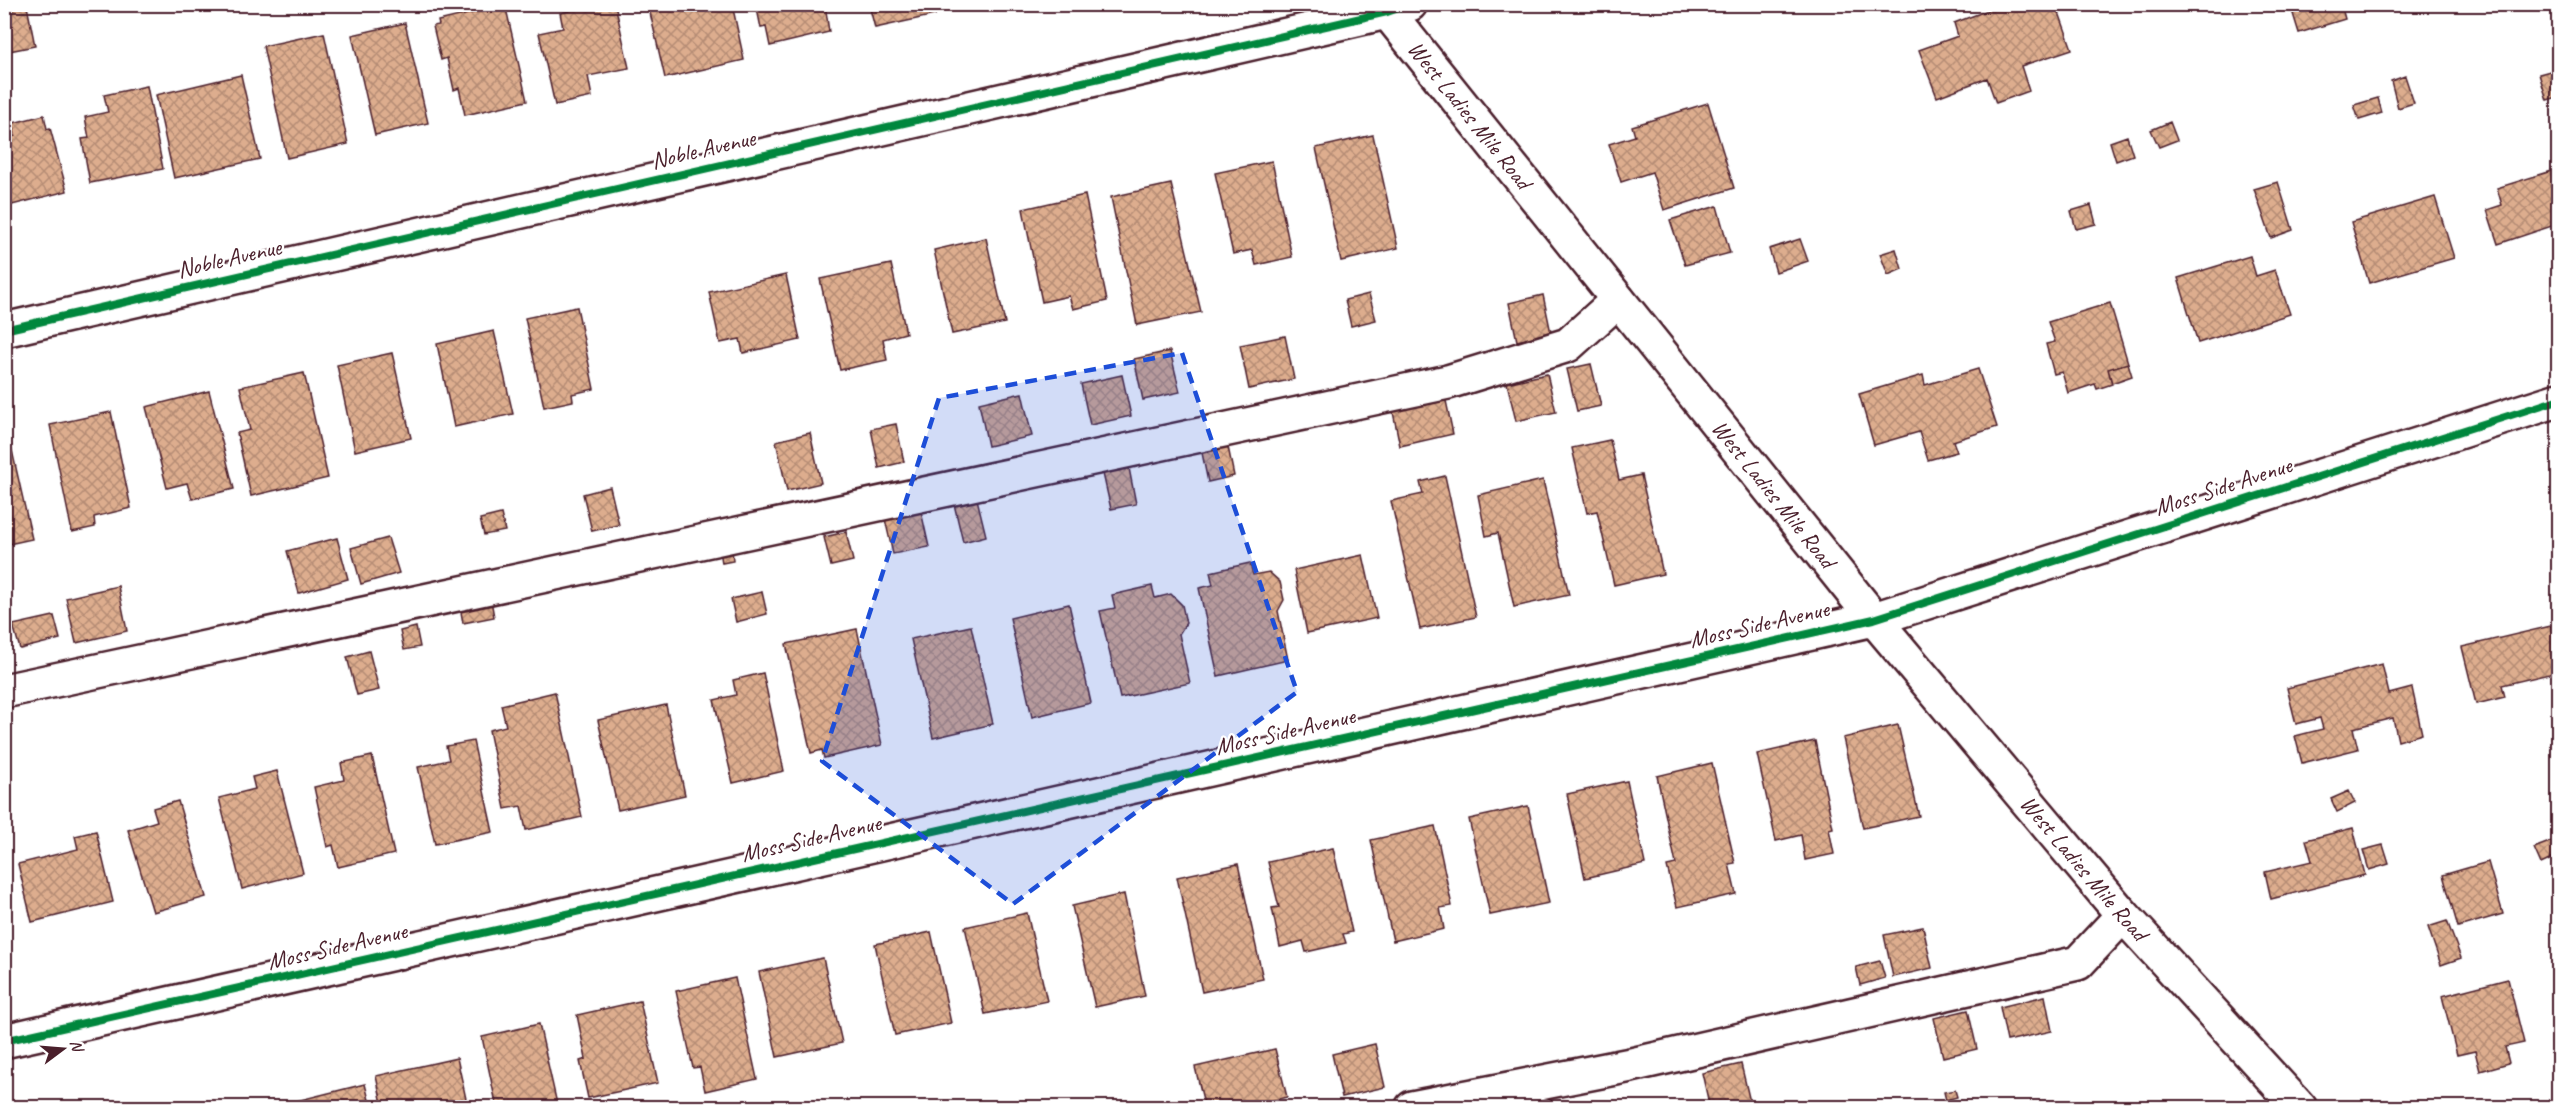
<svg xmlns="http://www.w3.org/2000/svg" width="2563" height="1112" font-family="Caveat,sans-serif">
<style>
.building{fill:url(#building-cross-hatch);stroke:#4a1f2b;stroke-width:1.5}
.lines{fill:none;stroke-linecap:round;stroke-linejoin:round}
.minor-casing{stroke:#4a1f2b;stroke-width:38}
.minor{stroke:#fff;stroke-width:33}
.cycleway-casing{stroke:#fff;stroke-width:11}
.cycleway{stroke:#00873e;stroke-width:8}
.marked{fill:#1d4ed8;fill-opacity:0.2;stroke:#1d4ed8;stroke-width:4.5;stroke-dasharray:12 8;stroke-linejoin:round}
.labels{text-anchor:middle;stroke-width:4.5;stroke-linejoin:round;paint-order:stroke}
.street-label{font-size:24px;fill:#4a1f2b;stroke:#fff}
</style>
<defs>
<pattern id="building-cross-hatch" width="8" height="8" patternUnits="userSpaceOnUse" patternTransform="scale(1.5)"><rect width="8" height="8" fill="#ddad8e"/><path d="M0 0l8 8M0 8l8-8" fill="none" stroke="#b58c74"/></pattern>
</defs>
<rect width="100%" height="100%" fill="#fff"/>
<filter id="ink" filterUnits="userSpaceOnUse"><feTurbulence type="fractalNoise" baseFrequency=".0167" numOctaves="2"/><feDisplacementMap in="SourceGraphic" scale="12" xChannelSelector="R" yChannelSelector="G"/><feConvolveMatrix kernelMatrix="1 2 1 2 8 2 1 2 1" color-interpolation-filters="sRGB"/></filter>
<g filter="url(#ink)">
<path class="building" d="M475,4H505L527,101L465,115L459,88L454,90L447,58L441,60L433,26L439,25L438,21L477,12Z
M600,4H615L629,68L588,76L592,97L555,105L539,33L563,28L560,13Z
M648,4H732L744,60L665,78Z
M756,4H825L829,32L770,46L766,27L761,28Z
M860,4H932L935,15L875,28L869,5L861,7Z
M971,4H1000L973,11Z
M2004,4H2020L2023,10L2038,4H2056L2072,49L2021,66L2029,91L1996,103L1987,78L1937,97L1919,50L1958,36L1954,23Z
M2290,4H2341L2345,19L2299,33Z
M27,6L35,46L4,52V11Z
M405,23L428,123L375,135L352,35Z
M324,33L348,144L287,158L263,46Z
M2554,70L2558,85V97L2547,100L2539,74Z
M241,75L260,159L174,178L156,95Z
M2405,76L2414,103L2398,108L2391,81Z
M147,86L163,169L90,183L82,139L89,138L85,117L108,112L104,95Z
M2378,98L2382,113L2359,120L2354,105Z
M1708,103L1734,188L1664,210L1652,172L1621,182L1609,144L1635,136L1632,126Z
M44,115L47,129L50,128L67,191L4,207V139L15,136L13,123Z
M2170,122L2177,140L2159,147L2151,130Z
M1373,135L1398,248L1341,261L1316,148Z
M2127,136L2133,155L2116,161L2110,142Z
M1272,161L1292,257L1256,265L1252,250L1233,254L1215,173Z
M2558,169V224L2498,244L2487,210L2502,205L2497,188Z
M2278,182L2293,230L2271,238L2254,189Z
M1171,184L1201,312L1137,325L1111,197Z
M1085,195L1107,301L1073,309L1069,296L1042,302L1023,209Z
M2435,197L2454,258L2369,283L2351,222Z
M2091,205L2096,224L2076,229L2071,211Z
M1717,206L1730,253L1685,265L1670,220Z
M986,238L1005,323L952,334L934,250Z
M1800,239L1808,261L1776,272L1769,249Z
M1896,249L1902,269L1888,275L1880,254Z
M2250,256L2256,276L2275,270L2290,314L2198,343L2178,278Z
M891,264L906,333L883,339L887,360L840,370L820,279Z
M786,275L800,340L743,353L740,339L720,343L709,292Z
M1369,294L1376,320L1351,326L1345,300Z
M1543,295L1551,333L1517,341L1509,303Z
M2110,303L2128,363L2108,369L2112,384L2097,389L2095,384L2068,393L2062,372L2054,374L2046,344L2055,342L2048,322Z
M577,307L594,389L572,394L573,401L544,407L525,318Z
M494,331L513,414L454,427L437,344Z
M1285,336L1294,379L1249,389L1240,345Z
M1170,351L1180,392L1143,400L1134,359Z
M392,353L411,438L355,451L337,365Z
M2128,363L2132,376L2112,383L2108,369Z
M1591,364L1601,406L1577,411L1567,369Z
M1978,369L1997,427L1953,441L1957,452L1928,460L1919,432L1874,445L1859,394L1923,375L1925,385Z
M304,373L328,478L251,496L237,433L250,430L240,387Z
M1547,374L1556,412L1516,421L1507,383Z
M1122,375L1131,416L1090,425L1081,384Z
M209,391L234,489L192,499L187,483L167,488L146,407Z
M1022,393L1032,436L988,446L979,403Z
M1445,396L1453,434L1400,446L1392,407Z
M111,412L131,508L94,517L95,527L72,532L50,425Z
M896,424L904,462L879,468L871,429Z
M810,433L821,483L787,491L776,441Z
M9,437L32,539L4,545V438Z
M1610,440L1619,480L1641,475L1663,574L1614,585L1597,511L1587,513L1572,448Z
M1227,442L1234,476L1208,482L1201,448Z
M1128,463L1136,504L1111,509L1102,469Z
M1445,476L1476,617L1420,629L1391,501L1423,494L1420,482Z
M1543,480L1569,595L1514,607L1498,533L1486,536L1478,495Z
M610,487L619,525L592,531L583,494Z
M977,499L986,536L963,542L954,504Z
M921,511L929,547L893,554L885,519Z
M501,514L505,531L484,535L480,519Z
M846,532L853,561L831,566L824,537Z
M337,538L348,579L299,593L287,551Z
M388,538L399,573L361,584L351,548Z
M732,549L733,561L722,563L720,550Z
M1363,555L1377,618L1307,633L1294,570Z
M1250,563L1253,575L1269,572L1280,582L1284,600L1278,611L1288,660L1218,676L1199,588L1213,585L1210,572Z
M118,586L127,631L76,643L66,598Z
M1152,586L1155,598L1171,594L1182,605L1186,623L1179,634L1190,683L1120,698L1100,611L1115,608L1112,595Z
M762,592L767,614L736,622L731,599Z
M490,595L494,617L463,623L459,601Z
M1069,604L1091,703L1032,717L1010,618Z
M54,616L60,639L20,649L13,625Z
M971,626L993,724L933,738L911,639Z
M2551,626L2558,659V672L2502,685L2505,697L2476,704L2462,647Z
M416,627L420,647L404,650L400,631Z
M857,629L882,745L824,758L822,750L811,753L786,644Z
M369,651L379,690L357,695L347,657Z
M2382,664L2389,694L2412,688L2422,734L2398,741L2393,718L2353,728L2358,749L2302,763L2295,736L2323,729L2320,718L2296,724L2287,688Z
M763,673L784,771L733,783L714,700L736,695L733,680Z
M555,692L582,817L526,830L521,806L505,809L489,730L506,726L501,705Z
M666,705L685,795L618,810L598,720Z
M1898,725L1919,816L1863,828L1843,738Z
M473,741L493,832L435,844L418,767L449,760L446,746Z
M1815,741L1833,828L1829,829L1834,854L1805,860L1801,835L1776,841L1757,754Z
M372,756L394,854L338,867L333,845L327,847L314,787L344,780L341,763Z
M1712,763L1735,863L1729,864L1736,894L1677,907L1667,866L1676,864L1657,776Z
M277,771L303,873L242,889L219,798L255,789L252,777Z
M1627,781L1645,864L1585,878L1567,794Z
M2349,791L2355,803L2337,812L2331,799Z
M178,801L206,897L153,912L128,830L157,821L153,808Z
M1528,806L1549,903L1490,915L1469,819Z
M1435,826L1452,906L1440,908L1444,929L1393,941L1371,840Z
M2353,828L2365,875L2271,899L2265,872L2312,861L2306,840Z
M96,831L113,902L32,922L18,864L78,849L75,836Z
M2552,841L2558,856L2541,864L2534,848Z
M2383,845L2389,864L2369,870L2363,850Z
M1333,848L1352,932L1343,934L1346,943L1306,952L1303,941L1280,947L1272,908L1279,907L1268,862Z
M2488,862L2503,914L2458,927L2443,875Z
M1238,864L1263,979L1202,992L1177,877Z
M1124,894L1145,996L1095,1007L1072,906Z
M1027,913L1047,1001L985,1014L965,927Z
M2447,921L2461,958L2441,965L2428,927Z
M1923,927L1932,968L1893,977L1884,935Z
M931,932L951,1023L895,1035L875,944Z
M823,958L842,1043L777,1057L759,972Z
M1880,961L1885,978L1860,985L1856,967Z
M735,978L757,1079L705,1091L700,1067L693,1068L676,991Z
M2508,979L2524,1043L2505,1047L2509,1063L2480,1071L2475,1051L2457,1055L2442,996Z
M2045,996L2052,1031L2007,1041L2000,1007Z
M640,1001L658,1083L588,1098L580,1061L586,1059L577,1015Z
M1968,1010L1977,1049L1943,1057L1934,1018Z
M539,1024L557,1104L545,1108H497L482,1037Z
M1375,1044L1385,1087L1342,1097L1332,1054Z
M1275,1049L1287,1097L1242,1108H1205L1195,1067Z
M457,1058L468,1108H383L376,1076Z
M1741,1064L1750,1102L1725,1108H1710L1702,1073Z
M365,1084L371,1108H276V1106Z
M1955,1090L1957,1097L1946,1100L1944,1092Z"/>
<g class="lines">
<g class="minor-casing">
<g id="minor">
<path id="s1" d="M1381,4L1874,619L2123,915L2300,1108"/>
<path d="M4,330L1387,12L1410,4"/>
<path d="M4,691L1448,382L1568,345L1618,300"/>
<path d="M4,1041L1874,619L2558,400"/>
<path d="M1412,1108L1631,1065L2078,963L2123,915"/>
</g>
</g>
<use href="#minor" class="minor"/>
<g class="cycleway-casing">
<path id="cycleway" d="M4,330L1387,12L1410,4
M4,1041L1874,619L2558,400"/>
</g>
<use href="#cycleway" class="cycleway"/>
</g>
</g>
<path class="marked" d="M1182,353L1297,692L1013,904L822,761L939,398Z"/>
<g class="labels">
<g class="street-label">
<text dy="8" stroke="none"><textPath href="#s1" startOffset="142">West Ladies Mile Road</textPath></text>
<text transform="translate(703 149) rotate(-13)" y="8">Noble Avenue</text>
<text transform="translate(229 258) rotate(-13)" y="8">Noble Avenue</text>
<text transform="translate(2223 486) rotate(-18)" y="8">Moss Side Avenue</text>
<text dy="8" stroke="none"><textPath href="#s1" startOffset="628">West Ladies Mile Road</textPath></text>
<text transform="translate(1759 624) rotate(-13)" y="8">Moss Side Avenue</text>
<text transform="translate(1285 731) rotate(-13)" y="8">Moss Side Avenue</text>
<text transform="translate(811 838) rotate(-13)" y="8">Moss Side Avenue</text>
<text dy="8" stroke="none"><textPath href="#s1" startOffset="1114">West Ladies Mile Road</textPath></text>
<text transform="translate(337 946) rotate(-13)" y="8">Moss Side Avenue</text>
</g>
</g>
<rect width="2563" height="1112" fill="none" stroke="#fff" stroke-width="24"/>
<rect x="12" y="12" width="2539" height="1088" fill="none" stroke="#4a1f2b" stroke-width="2" filter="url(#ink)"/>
<g transform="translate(63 1049) rotate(74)" stroke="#ffffff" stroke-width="4.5" paint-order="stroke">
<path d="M0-4.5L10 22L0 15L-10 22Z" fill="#4a1f2b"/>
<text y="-9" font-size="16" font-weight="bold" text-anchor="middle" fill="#4a1f2b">N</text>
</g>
</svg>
